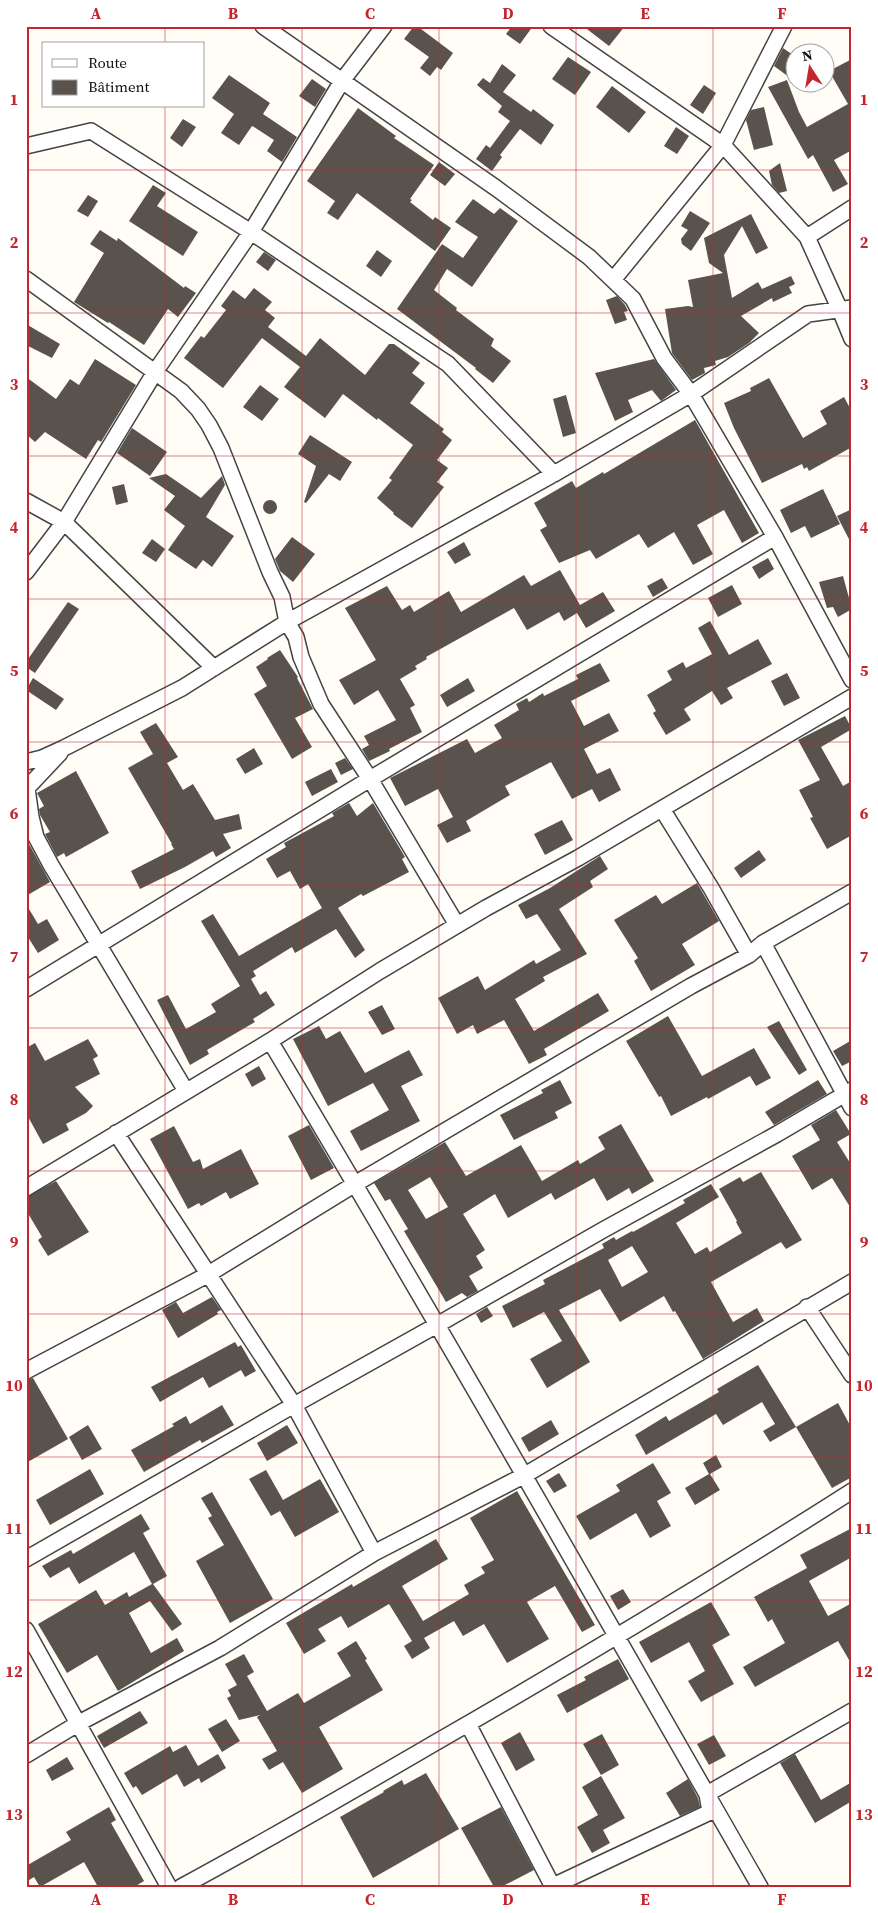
<svg xmlns="http://www.w3.org/2000/svg" width="878" height="1913" font-family="'Source Serif 4',serif">
<style>
.building{fill:#5a524d;fill-rule:evenodd}
.lines{fill:none;stroke-linecap:round;stroke-linejoin:round}
.minor-casing{stroke:#444;stroke-width:18}
.minor{stroke:#fff;stroke-width:15}
.grid{fill:none;stroke:#c4262e;stroke-width:1;stroke-opacity:0.55}
.neatline{fill:none;stroke:#c4262e;stroke-width:2}
.grid-label{font-size:16px;text-anchor:middle;font-weight:bold;fill:#c4262e}
</style>
<rect width="100%" height="100%" fill="#fffdf5"/>
<path class="building" d="M414,26H417L453,53L441,70L437,67L430,76L420,68L429,57L404,39Z
M512,26H533L520,44L506,34Z
M583,26H625L609,46Z
M783,48L796,57V68L789,77L774,66Z
M568,57L591,72L575,95L552,79Z
M852,59V150L834,160L848,184L833,192L813,155L808,159L768,87L787,80L799,112L807,127L848,104L829,71Z
M502,64L516,75L503,92L531,112L533,109L554,125L541,145L520,129L500,155L502,157L492,171L476,159L486,145L490,148L510,121L498,112L502,106L477,85L483,78L490,83Z
M229,75L270,103L263,114L297,137L282,162L267,151L274,140L254,127L252,126L239,145L221,133L234,114L212,98Z
M312,79L326,89L315,107L299,96Z
M704,85L716,93L703,114L690,105Z
M612,86L646,112L629,133L596,107Z
M764,107L773,145L754,150L746,120L751,110Z
M358,108L396,136L394,138L434,165L410,199L412,200L410,202L433,220L435,217L451,228L435,251L357,193L338,220L327,213L335,201L307,181Z
M183,119L196,127L182,147L170,138Z
M676,127L689,136L677,154L664,146Z
M439,162L455,174L445,186L430,175Z
M780,163L787,191L779,193L772,185L769,171Z
M153,185L166,193L157,206L198,232L183,256L129,221Z
M88,195L98,201L88,217L77,211Z
M473,199L494,214L500,208L518,221L472,287L447,269L434,290L457,308L456,310L494,339L491,346L511,361L493,383L475,369L476,368L397,309L442,244L463,258L478,237L455,222Z
M690,211L710,223L691,251L682,244L681,239L688,230L681,226Z
M751,214L768,248L756,254L742,226L724,255L732,298L758,282L762,289L791,276L795,284L789,287L792,293L773,302L772,298L741,316L759,333L749,343L728,357L715,361L716,365L704,368L705,373L692,380L672,353L665,309L688,306L693,307L688,280L723,273L709,263L704,238Z
M100,230L117,241L118,238L184,288L185,286L196,293L178,317L168,309L144,345L109,322L108,323L74,302L104,253L90,244Z
M377,250L392,261L381,277L366,266Z
M264,252L276,260L268,271L256,262Z
M254,288L272,302L265,310L275,318L268,327L306,356L320,338L365,375L389,344H394L420,363L412,373L425,383L410,403L444,429L442,432L452,440L437,460L448,468L437,482L444,487L412,528L393,514L394,513L377,498L392,480L389,478L413,445L378,418L377,420L343,394L325,418L284,387L300,367L262,338L223,388L184,358L201,336L204,338L226,310L221,306L233,290L245,299Z
M617,296L625,305L628,311L624,312L627,320L615,324L606,300Z
M26,324L60,344L52,358L26,345Z
M95,359L136,385L101,442L98,440L86,459L45,432L35,442L26,434V377L56,399L70,379L79,385Z
M654,359L676,390L661,401L652,390L628,400L633,412L615,421L595,373Z
M769,378L803,438L827,424L820,411L844,397L852,412V447L809,471L807,467L804,469L802,464L762,483L734,428L724,403L751,391L750,388Z
M260,385L279,399L262,421L243,407Z
M566,395L576,433L563,437L553,399Z
M695,420L759,533L742,543L724,510L697,525L713,554L693,565L674,532L648,548L639,534L596,559L590,550L559,563L540,530L547,526L534,503L572,481L576,488L603,472L604,474Z
M132,428L167,452L150,476L117,453Z
M310,435L352,462L340,481L329,474L306,503L304,502L316,466L298,454Z
M166,474L201,498L222,476L225,485L206,517L234,536L212,567L203,560L196,569L168,550L185,526L164,510L175,496L149,478Z
M124,484L128,502L116,505L112,487Z
M823,489L840,524L811,538L805,526L791,533L780,510Z
M263 507a7 7 0 1 1 14 0a7 7 0 1 1-14 0Z
M852,509V545L837,516Z
M292,537L315,554L293,582L280,571L275,559Z
M152,539L165,549L156,562L142,553Z
M464,542L471,555L455,564L447,552Z
M768,558L774,569L759,579L752,567Z
M560,570L580,605L603,592L615,611L586,628L577,613L564,621L559,612L527,630L514,608L426,657L427,659L415,666L417,669L400,679L415,705L410,708L422,732L389,749L390,751L369,761L362,749L369,745L364,736L396,720L378,690L354,705L339,680L376,660L345,608L387,586L402,610L410,605L414,612L449,591L461,612L524,575L531,586Z
M843,576L852,609L838,617L833,607L827,608L819,582Z
M662,578L668,588L653,597L647,586Z
M732,585L742,604L718,617L708,598Z
M68,602L79,609L35,673L26,667V662Z
M710,621L729,655L758,639L772,664L727,688L733,698L721,705L712,691L684,709L691,720L666,735L653,713L656,711L647,695L672,680L667,671L683,662L686,668L712,654L698,628Z
M280,650L298,677L297,678L313,709L295,718L312,747L292,759L254,694L267,686L256,667L268,659L267,658Z
M600,663L610,681L571,701L584,726L609,713L619,731L584,749L597,774L610,768L621,790L599,802L592,789L572,799L551,762L505,786L510,795L466,821L471,831L447,843L437,825L453,817L438,789L405,806L390,778L467,739L475,753L502,738L494,725L519,710L516,704L527,698L529,702L543,693L544,696L578,679L576,675Z
M787,673L800,698L784,706L771,681Z
M33,678L64,699L56,710L26,690Z
M468,678L475,691L447,707L440,695Z
M845,716L852,729L821,747L843,786L852,781V835L827,849L810,818L813,817L799,790L820,780L798,740Z
M156,723L178,757L167,763L183,790L193,784L215,820L239,814L242,829L223,834L231,848L216,857L213,851L185,867L140,889L131,871L174,849L171,844H172L128,768L153,754L140,732Z
M254,748L263,764L245,774L236,759Z
M345,758L353,769L341,775L335,763Z
M331,769L338,782L312,796L305,782Z
M76,771L109,833L66,857L64,853L57,857L45,834L50,832L40,815L39,809L44,806L37,793Z
M349,803L357,816L373,803L405,857L402,859L409,872L363,896L361,894L338,908L365,950L355,958L336,929L295,953L292,947L253,971L256,976L251,979L260,995L266,991L275,1005L253,1019L255,1022L207,1050L209,1054L190,1065L157,1000L168,995L186,1029L216,1012L211,1004L240,986L201,921L213,914L239,956L322,908L308,884L300,889L290,871L277,878L266,859L286,847L284,843L334,816L332,813Z
M562,820L573,840L545,855L534,834Z
M29,844L50,882L26,896V846Z
M759,850L766,860L741,878L734,868Z
M600,856L608,869L590,881L593,887L559,909L587,954L543,977L545,981L515,999L534,1031L598,993L609,1011L544,1049L547,1055L529,1064L504,1020L477,1034L473,1025L457,1034L438,998L478,976L485,990L534,960L536,964L561,950L537,914L526,919L518,905L550,888Z
M697,883L719,921L682,944L695,965L651,991L634,961L638,958L614,920L656,895L662,904Z
M26,904L38,924L47,919L59,940L38,953L26,934Z
M382,1005L395,1029L382,1035L368,1012Z
M668,1016L702,1076L754,1048L771,1078L756,1086L750,1076L708,1099L707,1097L671,1116L661,1096L659,1097L626,1041Z
M779,1021L807,1070L799,1075L767,1027Z
M319,1026L326,1039L340,1031L365,1073L409,1050L423,1075L401,1086L420,1121L361,1151L350,1131L389,1110L373,1083L328,1106L293,1039Z
M88,1039L98,1056L93,1059L100,1074L75,1087L93,1106L86,1113L66,1124L69,1130L43,1144L26,1113V1048L35,1043L45,1061Z
M852,1040V1061L842,1066L833,1051Z
M259,1066L266,1079L252,1087L245,1074Z
M560,1080L572,1103L555,1112L558,1118L514,1140L500,1115L543,1093L541,1090Z
M818,1080L827,1094L774,1125L765,1112Z
M836,1110L851,1134L837,1142L852,1166V1210L832,1178L812,1190L792,1156L820,1140L811,1125Z
M621,1124L654,1181L632,1194L629,1188L607,1201L594,1178L555,1200L551,1193L508,1218L495,1194L463,1214L485,1250L476,1256L483,1268L469,1276L478,1291L467,1297L462,1293L446,1302L404,1231L408,1229L390,1199L385,1201L374,1183L445,1142L466,1176L521,1145L542,1181L578,1160L580,1164L605,1149L598,1137ZM430,1177L448,1207L426,1219L408,1190Z
M309,1125L334,1168L311,1180L288,1136Z
M174,1126L193,1162L200,1159L203,1169L241,1149L259,1184L230,1199L226,1192L201,1206L199,1203L188,1209L150,1139Z
M761,1172L802,1240L786,1249L781,1242L711,1282L733,1322L757,1308L764,1321L703,1359L675,1311L673,1312L664,1296L620,1322L600,1289L559,1310L590,1362L547,1388L530,1359L562,1341L544,1312L513,1328L502,1306L545,1284L543,1280L604,1248L602,1244L614,1237L616,1240L632,1231L633,1232L685,1203L683,1200L711,1184L719,1197L676,1223L695,1254L707,1247L710,1252L742,1233L736,1222L737,1221L719,1189L740,1177L743,1182ZM632,1246L648,1272L622,1287L608,1260Z
M56,1181L89,1232L48,1256L38,1240L42,1237L26,1210V1197Z
M212,1297L221,1310L217,1312L218,1314L178,1338L162,1310L176,1302L183,1313Z
M487,1307L493,1316L481,1323L476,1314Z
M235,1342L238,1347L241,1345L256,1371L245,1377L241,1370L209,1388L203,1377L160,1402L151,1387Z
M758,1365L796,1427L770,1442L763,1431L775,1424L762,1402L723,1425L716,1414L646,1455L635,1435L666,1416L669,1421L719,1392L717,1389Z
M33,1378L68,1439L26,1463V1380Z
M838,1403L852,1429V1477L832,1488L796,1427Z
M222,1405L234,1425L202,1443L200,1440L144,1472L131,1450L174,1426L172,1424L186,1416L190,1424Z
M551,1420L559,1434L529,1452L521,1438Z
M88,1425L102,1449L82,1460L69,1437Z
M287,1425L298,1443L267,1461L257,1443Z
M716,1455L722,1467L710,1474L720,1490L695,1505L685,1488L709,1474L703,1463Z
M653,1463L671,1493L657,1501L671,1526L650,1538L636,1513L590,1540L576,1516L620,1491L616,1485Z
M90,1469L104,1494L50,1525L36,1500Z
M266,1470L283,1500L320,1479L339,1512L295,1537L280,1511L271,1516L249,1479Z
M559,1473L567,1486L554,1493L546,1481Z
M517,1491L595,1625L582,1632L555,1586L527,1602L549,1639L507,1663L484,1624L463,1636L454,1621L424,1638L430,1648L412,1659L404,1646L412,1641L389,1604L348,1628L341,1616L318,1629L326,1641L304,1654L286,1623L352,1584L353,1587L436,1539L448,1559L402,1586L423,1621L469,1594L464,1585L485,1573L481,1567L494,1560L470,1518Z
M212,1492L273,1599L230,1623L196,1561L224,1545L208,1518L212,1516L201,1498Z
M141,1514L150,1529L143,1533L167,1576L153,1584L182,1624L172,1631L150,1601L129,1613L151,1653L177,1638L184,1651L118,1691L97,1655L67,1673L38,1624L96,1590L105,1605L127,1592L129,1597L152,1584L134,1552L79,1584L69,1567L50,1578L42,1566L71,1550L73,1554Z
M852,1528V1557L809,1581L828,1616L852,1603V1665L838,1641L755,1687L743,1667L785,1643L772,1619L768,1622L754,1597L807,1568L800,1555Z
M623,1589L631,1602L618,1610L610,1596Z
M711,1602L730,1635L712,1645L734,1684L701,1702L688,1681L705,1671L689,1642L651,1663L639,1642Z
M356,1641L367,1659L365,1660L383,1690L319,1727L343,1769L302,1793L283,1762L269,1770L262,1759L277,1751L257,1717L260,1715L239,1720L227,1698L231,1696L228,1690L237,1685L225,1664L244,1654L254,1672L247,1676L267,1711L298,1693L304,1703L351,1676L337,1653Z
M618,1659L629,1679L567,1713L557,1695L586,1680L584,1677Z
M140,1711L148,1723L104,1748L97,1736Z
M226,1719L240,1741L222,1752L208,1729Z
M520,1732L535,1760L516,1771L501,1743Z
M602,1734L619,1765L601,1775L583,1744Z
M714,1735L726,1756L709,1765L697,1744Z
M186,1745L198,1766L218,1754L226,1768L201,1783L199,1778L184,1787L177,1774L142,1795L136,1786L133,1788L124,1773L170,1746L173,1752Z
M795,1754L821,1800L852,1782V1801L815,1823L780,1763Z
M67,1757L74,1769L52,1781L46,1770Z
M426,1773L459,1829L373,1878L340,1817L384,1792L383,1791L402,1780L404,1785Z
M601,1776L625,1818L603,1830L610,1843L592,1853L577,1827L598,1815L582,1787Z
M688,1779L698,1798L700,1807L680,1816L666,1793Z
M109,1807L116,1820L111,1823L144,1881L134,1887H98L84,1862L40,1887L34,1877L26,1882V1866L71,1840L66,1832Z
M501,1807L534,1870L501,1887H494L461,1828Z"/>
<g class="lines">
<g class="minor-casing">
<path id="minor" d="M263,26L496,188L589,257L633,299L664,358L691,394L775,537L852,680
M551,26L723,145L807,237L840,310L852,339
M26,146L91,131L251,232L448,364L554,474
M807,237L852,208
M26,279L181,391L198,409L209,425L221,448L270,572L282,597L287,622L296,637L301,657L321,704L370,779L457,925
M613,280L723,145L784,26
M26,501L64,522L214,668
M26,572L64,522L155,372L251,232L342,81L384,26
M60,753L27,788L31,817L36,837L51,865L186,1091
M26,762L42,758L64,748L182,688L287,622L554,474L691,394L808,314L852,308
M662,809L711,888L749,955
M763,943L852,1108
M26,989L370,779L775,537
M270,1041C437,1321 598,1604 760,1887
M116,1133L294,1405L374,1553
M26,1188L270,1041L380,971L486,908L578,858L852,697
M807,1307L852,1375
M26,1371L207,1275L355,1184L691,986L749,955L763,943L852,892
M26,1559L294,1405L437,1325L603,1230L777,1134L852,1090
M26,1630L169,1887
M468,1724L553,1887
M26,1755L79,1723L220,1648L374,1553L525,1475L852,1282
M181,1887C266,1841 349,1793 433,1744C574,1663 714,1579 852,1491
M551,1887L710,1812L707,1794L852,1711"/>
</g>
<use href="#minor" class="minor"/>
</g>
<path class="grid" d="M165,26V44M302,26V1887M439,26V1887M576,26V1887M713,26V1887M165,106V1887M26,170H852M26,313H852M26,456H852M26,599H852M26,742H852M26,885H852M26,1028H852M26,1171H852M26,1314H852M26,1457H852M26,1600H852M26,1743H852"/>
<rect width="878" height="1913" fill="none" stroke="#ffffff" stroke-width="55"/>
<rect x="42" y="42" width="162" height="65" fill="#ffffff" stroke="#a0a0a0"/>
<rect x="52" y="59" width="25" height="8" fill="#ffffff" stroke="#a0a0a0"/>
<text x="88" y="68" font-size="15" fill="#111111">Route</text>
<rect x="52" y="80" width="25" height="15" fill="#5a524d" stroke="#a0a0a0"/>
<text x="88" y="92" font-size="15" fill="#111111">Bâtiment</text>
<g transform="translate(810 68) rotate(348)"><circle r="24" fill="#ffffff" stroke="#a0a0a0"/>
<path d="M0-4L9 19L0 12L-9 19Z" fill="#c4262e"/>
<text y="-8" font-size="14" font-weight="bold" text-anchor="middle" fill="#111111">N</text>
</g>
<rect x="28" y="28" width="822" height="1858" class="neatline"/>
<g class="grid-label">
<text x="96" y="19">A</text>
<text x="233" y="19">B</text>
<text x="370" y="19">C</text>
<text x="508" y="19">D</text>
<text x="645" y="19">E</text>
<text x="782" y="19">F</text>
<text x="14" y="105">1</text>
<text x="864" y="105">1</text>
<text x="14" y="248">2</text>
<text x="864" y="248">2</text>
<text x="14" y="390">3</text>
<text x="864" y="390">3</text>
<text x="14" y="533">4</text>
<text x="864" y="533">4</text>
<text x="14" y="676">5</text>
<text x="864" y="676">5</text>
<text x="14" y="819">6</text>
<text x="864" y="819">6</text>
<text x="14" y="962">7</text>
<text x="864" y="962">7</text>
<text x="14" y="1105">8</text>
<text x="864" y="1105">8</text>
<text x="14" y="1248">9</text>
<text x="864" y="1248">9</text>
<text x="14" y="1391">10</text>
<text x="864" y="1391">10</text>
<text x="14" y="1534">11</text>
<text x="864" y="1534">11</text>
<text x="14" y="1677">12</text>
<text x="864" y="1677">12</text>
<text x="14" y="1820">13</text>
<text x="864" y="1820">13</text>
<text x="96" y="1905">A</text>
<text x="233" y="1905">B</text>
<text x="370" y="1905">C</text>
<text x="508" y="1905">D</text>
<text x="645" y="1905">E</text>
<text x="782" y="1905">F</text>
</g>
</svg>
